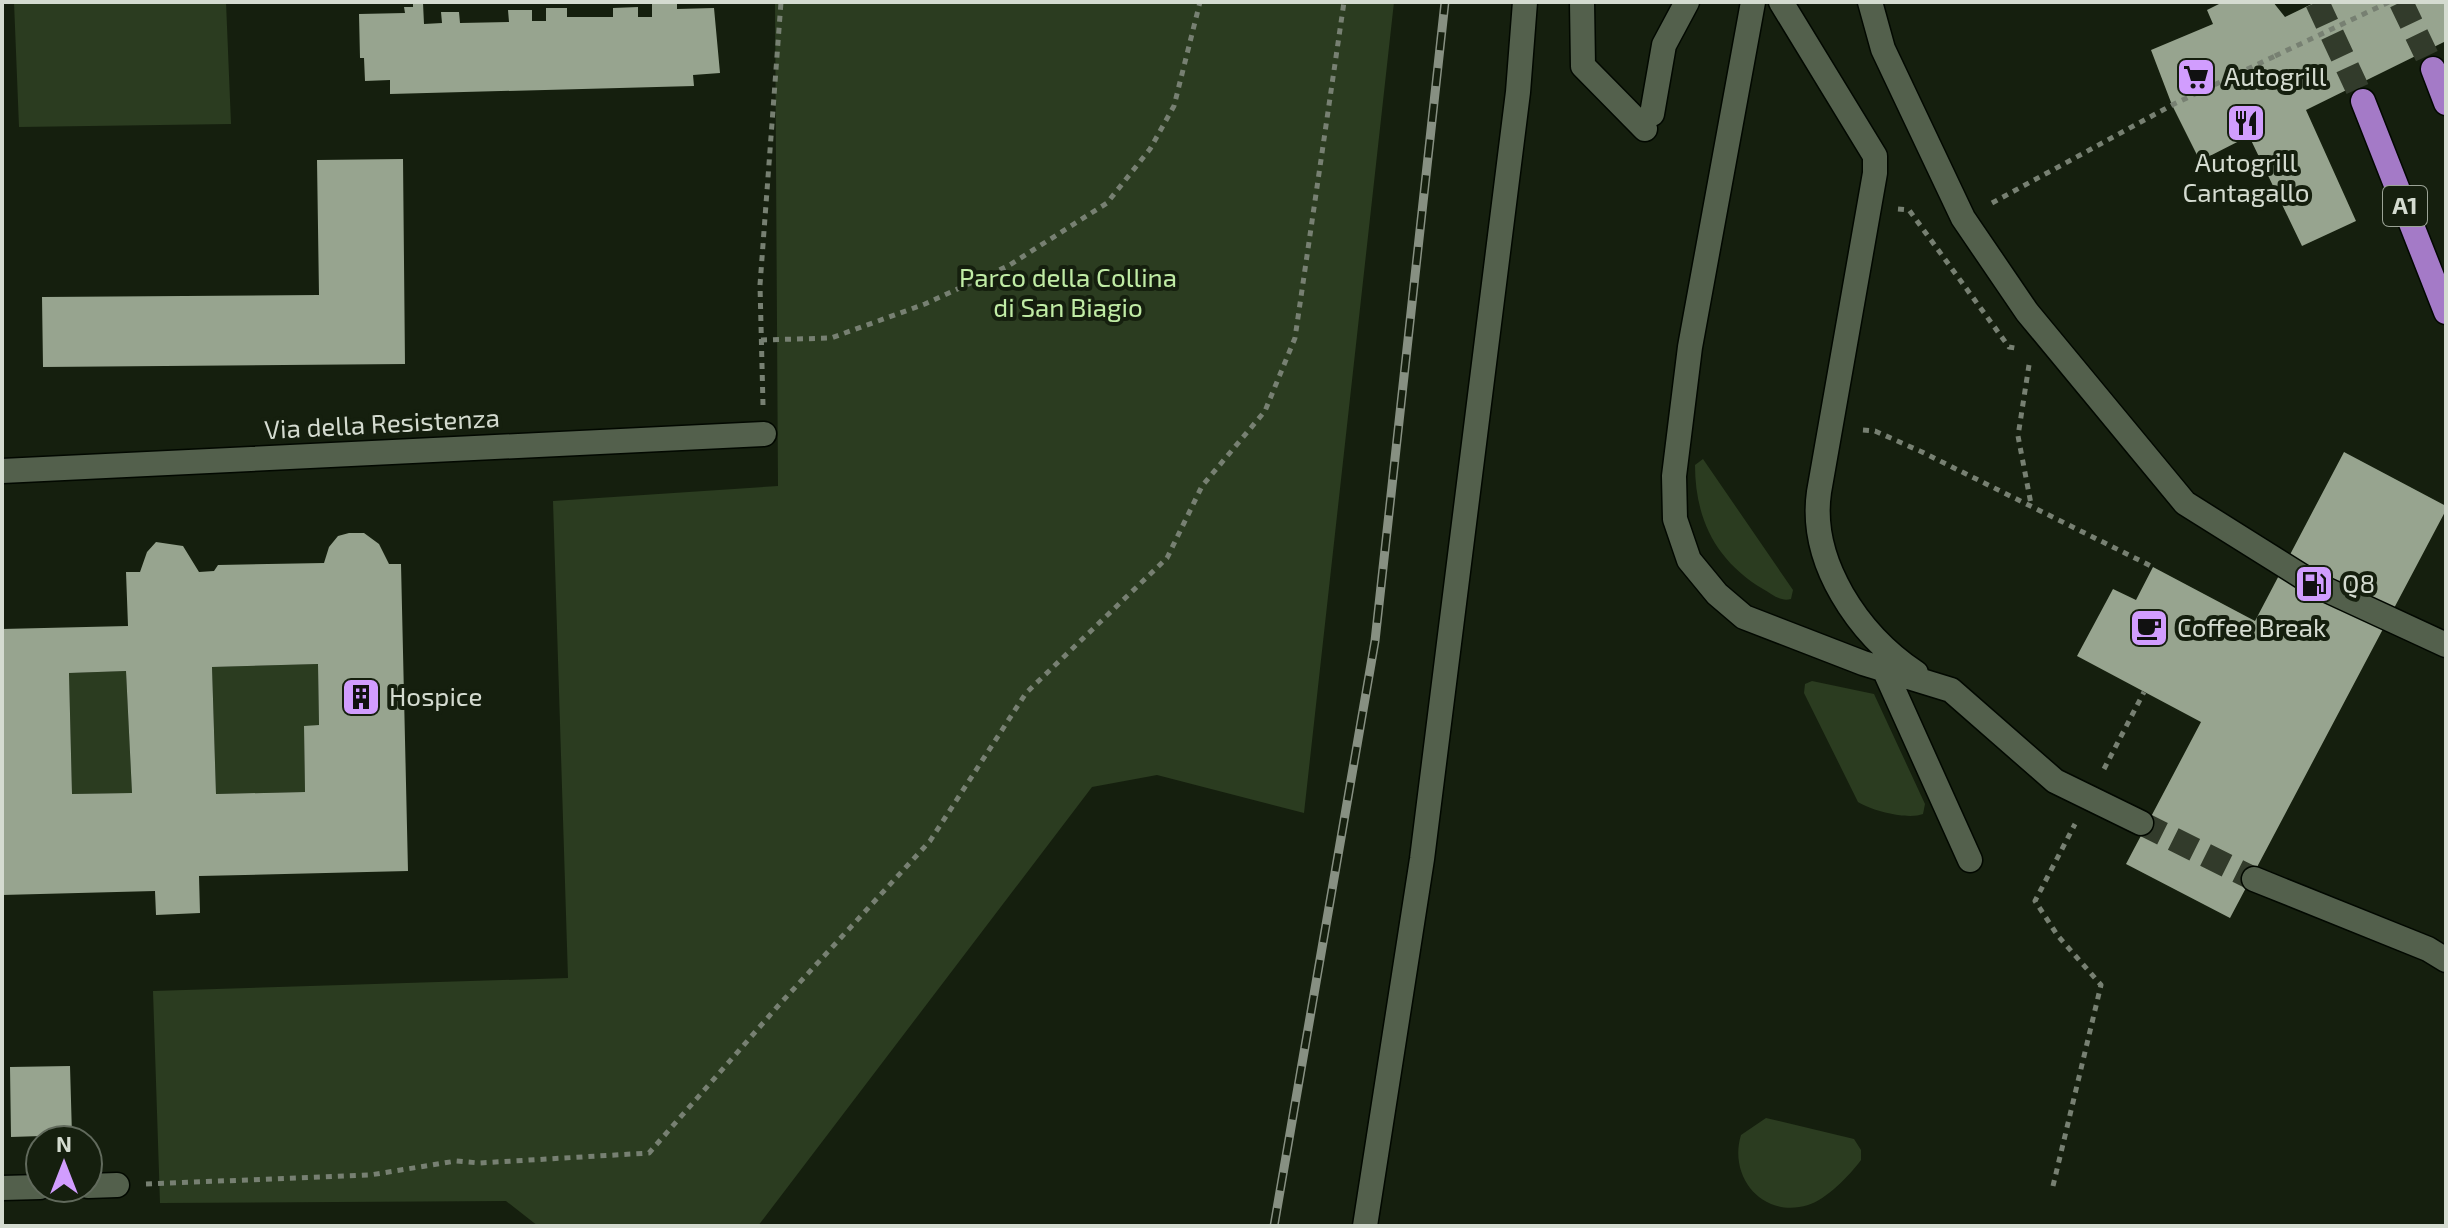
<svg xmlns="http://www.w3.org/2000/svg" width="2448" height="1228" font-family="'Exo 2',sans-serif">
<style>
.green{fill:#2b3c20}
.building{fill:#97a48f;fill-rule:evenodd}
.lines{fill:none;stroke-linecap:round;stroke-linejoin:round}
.minor-tunnel{stroke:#323b2b;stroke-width:24;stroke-dasharray:24 12;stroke-linecap:butt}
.highway-tunnel{stroke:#323b2b;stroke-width:24;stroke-dasharray:24 12;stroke-linecap:butt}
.minor-casing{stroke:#020800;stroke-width:27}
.highway-casing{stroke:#020800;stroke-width:27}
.path{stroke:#778072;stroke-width:5;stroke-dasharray:6 6;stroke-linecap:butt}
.minor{stroke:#53604c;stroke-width:24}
.highway{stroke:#a47ac7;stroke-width:24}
.rail-casing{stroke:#879082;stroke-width:9}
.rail{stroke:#151f0e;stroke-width:6;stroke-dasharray:18;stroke-linecap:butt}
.path-bridge{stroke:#778072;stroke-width:5;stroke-dasharray:6 6;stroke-linecap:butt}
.labels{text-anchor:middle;stroke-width:8;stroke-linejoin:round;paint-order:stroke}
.shield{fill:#151f0e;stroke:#9ba396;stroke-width:2}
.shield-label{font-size:24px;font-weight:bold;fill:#d4dbd0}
.poi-label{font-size:26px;fill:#d4dbd0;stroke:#151f0e;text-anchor:start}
.park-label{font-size:26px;fill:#c0eca5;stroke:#151f0e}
.street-label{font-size:26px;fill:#d4dbd0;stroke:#151f0e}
</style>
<rect width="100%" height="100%" fill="#151f0e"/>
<path class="green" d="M14,2H226L231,124L19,127Z
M775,2H1394L1304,813L1157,775L1092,787L758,1226H538L506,1201L160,1203L153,991L568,978L553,501L778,486Z
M1703,459L1793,590L1791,599C1780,602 1772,594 1763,589C1716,561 1695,519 1695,465Z
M318,664L319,725L304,727L305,792L216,794L212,667Z
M126,671L132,793L72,794L69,673Z
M1812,681L1874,694L1925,804L1923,814C1908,820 1872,811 1858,802L1804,693L1805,684Z
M1766,1118L1854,1139L1861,1150V1160C1850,1175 1826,1200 1808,1205C1763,1219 1728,1177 1741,1135Z"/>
<path class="building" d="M2223,2H2273L2285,17L2316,2H2446V41L2306,110L2356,221L2302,246L2249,136L2200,161L2172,105L2151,50L2213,24L2207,10Z
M413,3H423L424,24L442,23L441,12H459L460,23L509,22L508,10H532V21H546V8H567V17H613V8L638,7V17H652V4H677V9L714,8L720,73L693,75L694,86L390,94V80L365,81L364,58H360L359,14L405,13L404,7H413Z
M403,159L405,364L43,367L42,297L319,295L317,160Z
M2344,452L2446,506V510L2230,918L2126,864L2201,722L2077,656L2113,589L2136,600L2153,567L2255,621Z
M349,533H364L379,544L389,564H401L408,871L199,876L200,913L156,915L155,891L2,895V629L128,626L126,572H140L147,552L156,542L183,546L199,572L214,571L218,565L324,563L329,547L338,536ZM318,664L319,725L304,726L305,792L216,794L212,667ZM126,671L132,793L72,794L69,673Z
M70,1066L72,1135L11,1137L10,1067Z"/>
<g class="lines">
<path class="minor-tunnel" d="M2141,823L2254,879"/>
<path class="highway-tunnel" d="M2317,2L2363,101
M2401,2L2433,69"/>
<g class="minor-casing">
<path id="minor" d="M1582,2L1583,66L1645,129
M1753,2L1690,347L1674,476L1675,519L1689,560L1717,594L1744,617L1863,663L1951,690L2055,781L2141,823
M1781,2L1875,156V173L1819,492C1809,562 1858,634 1916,673
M1870,2L1883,49L1963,218L2027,312L2185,503L2314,584L2446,645
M1652,114L1664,45L1687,2
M2,471L764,434
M1884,669L1970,860
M2254,879L2428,949L2446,960
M88,1186L117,1185
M2,1188L40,1187
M1365,1226L1422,859L1518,92L1525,2"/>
</g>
<g class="highway-casing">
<path id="highway" d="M2433,69L2446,103
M2363,101L2446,312"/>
</g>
<path class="path" d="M1992,203L2172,105L2275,56
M1898,209L1909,210L2009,347L2015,348
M761,340L831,338L925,304L1008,266L1107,203L1150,149L1174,106L1200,2
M2029,365L2018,436L2031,504
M763,405L760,285L781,2
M1863,430L1875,431L1922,452L2153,567
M2104,769L2144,692
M146,1184L370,1175L456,1161L479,1163L649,1153L778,1006L930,841L1026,693L1167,558L1202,486L1265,411L1295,338L1344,2
M2053,1186L2101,985L2058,936L2035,901L2075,824"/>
<use href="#minor" class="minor"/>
<use href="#highway" class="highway"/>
<g class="rail-casing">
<path id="rail" d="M1274,1226L1375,641L1445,2"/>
</g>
<use href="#rail" class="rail"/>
<path class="path-bridge" d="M2275,56L2389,2"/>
</g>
<defs>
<g id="supermarket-square" transform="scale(2)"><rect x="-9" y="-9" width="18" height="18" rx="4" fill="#d19dfe" stroke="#151f0e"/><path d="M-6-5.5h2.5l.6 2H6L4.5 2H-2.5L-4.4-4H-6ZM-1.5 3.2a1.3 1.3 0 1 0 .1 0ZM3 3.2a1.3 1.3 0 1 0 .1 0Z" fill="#111"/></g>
<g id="restaurant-square" transform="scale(2)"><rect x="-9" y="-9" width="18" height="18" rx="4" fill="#d19dfe" stroke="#151f0e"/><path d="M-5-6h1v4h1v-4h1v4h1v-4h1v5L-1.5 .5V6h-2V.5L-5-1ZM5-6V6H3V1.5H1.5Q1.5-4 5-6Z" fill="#111"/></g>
<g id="fuel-square" transform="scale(2)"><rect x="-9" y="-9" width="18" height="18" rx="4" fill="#d19dfe" stroke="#151f0e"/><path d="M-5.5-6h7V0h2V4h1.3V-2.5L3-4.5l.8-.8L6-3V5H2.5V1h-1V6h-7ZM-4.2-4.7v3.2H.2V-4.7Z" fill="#111"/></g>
<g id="cafe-square" transform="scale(2)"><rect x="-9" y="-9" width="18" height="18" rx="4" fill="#d19dfe" stroke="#151f0e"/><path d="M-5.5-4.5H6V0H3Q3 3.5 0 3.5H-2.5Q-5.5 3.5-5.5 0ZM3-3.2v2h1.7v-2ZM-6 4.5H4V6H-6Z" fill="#111"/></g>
<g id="building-square" transform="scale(2)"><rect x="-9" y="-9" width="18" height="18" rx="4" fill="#d19dfe" stroke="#151f0e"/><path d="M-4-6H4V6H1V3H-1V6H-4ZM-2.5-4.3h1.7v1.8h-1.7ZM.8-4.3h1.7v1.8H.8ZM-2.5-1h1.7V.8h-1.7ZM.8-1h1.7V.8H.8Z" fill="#111"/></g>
</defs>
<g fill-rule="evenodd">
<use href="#supermarket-square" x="2196" y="77"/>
<use href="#restaurant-square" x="2246" y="123"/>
<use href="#fuel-square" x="2314" y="584"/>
<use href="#cafe-square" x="2149" y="628"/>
<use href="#building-square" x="361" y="697"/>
</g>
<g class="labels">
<rect class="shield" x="2383" y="186" width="44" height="40" rx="6"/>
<g class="shield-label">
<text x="2405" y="214">A1</text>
</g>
<g class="poi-label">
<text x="2224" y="86">Autogrill</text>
<text x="2246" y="172" text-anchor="middle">Autogrill<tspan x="2246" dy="30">Cantagallo</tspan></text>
<text x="2342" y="593">Q8</text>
<text x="2177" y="637">Coffee Break</text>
<text x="389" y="706">Hospice</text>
</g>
<g class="park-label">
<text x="1068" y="287">Parco della Collina<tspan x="1068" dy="30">di San Biagio</tspan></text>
</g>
<g class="street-label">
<text transform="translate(382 424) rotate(-3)" y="9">Via della Resistenza</text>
</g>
</g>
<rect width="2448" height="1228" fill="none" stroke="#d4dbd0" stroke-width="8"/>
<g transform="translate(64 1164)"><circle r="38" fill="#151f0e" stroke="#616a5c" stroke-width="2"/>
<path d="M0-6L14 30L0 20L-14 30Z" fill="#d19dfe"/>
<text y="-12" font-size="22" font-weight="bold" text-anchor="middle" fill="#d4dbd0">N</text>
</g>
</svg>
